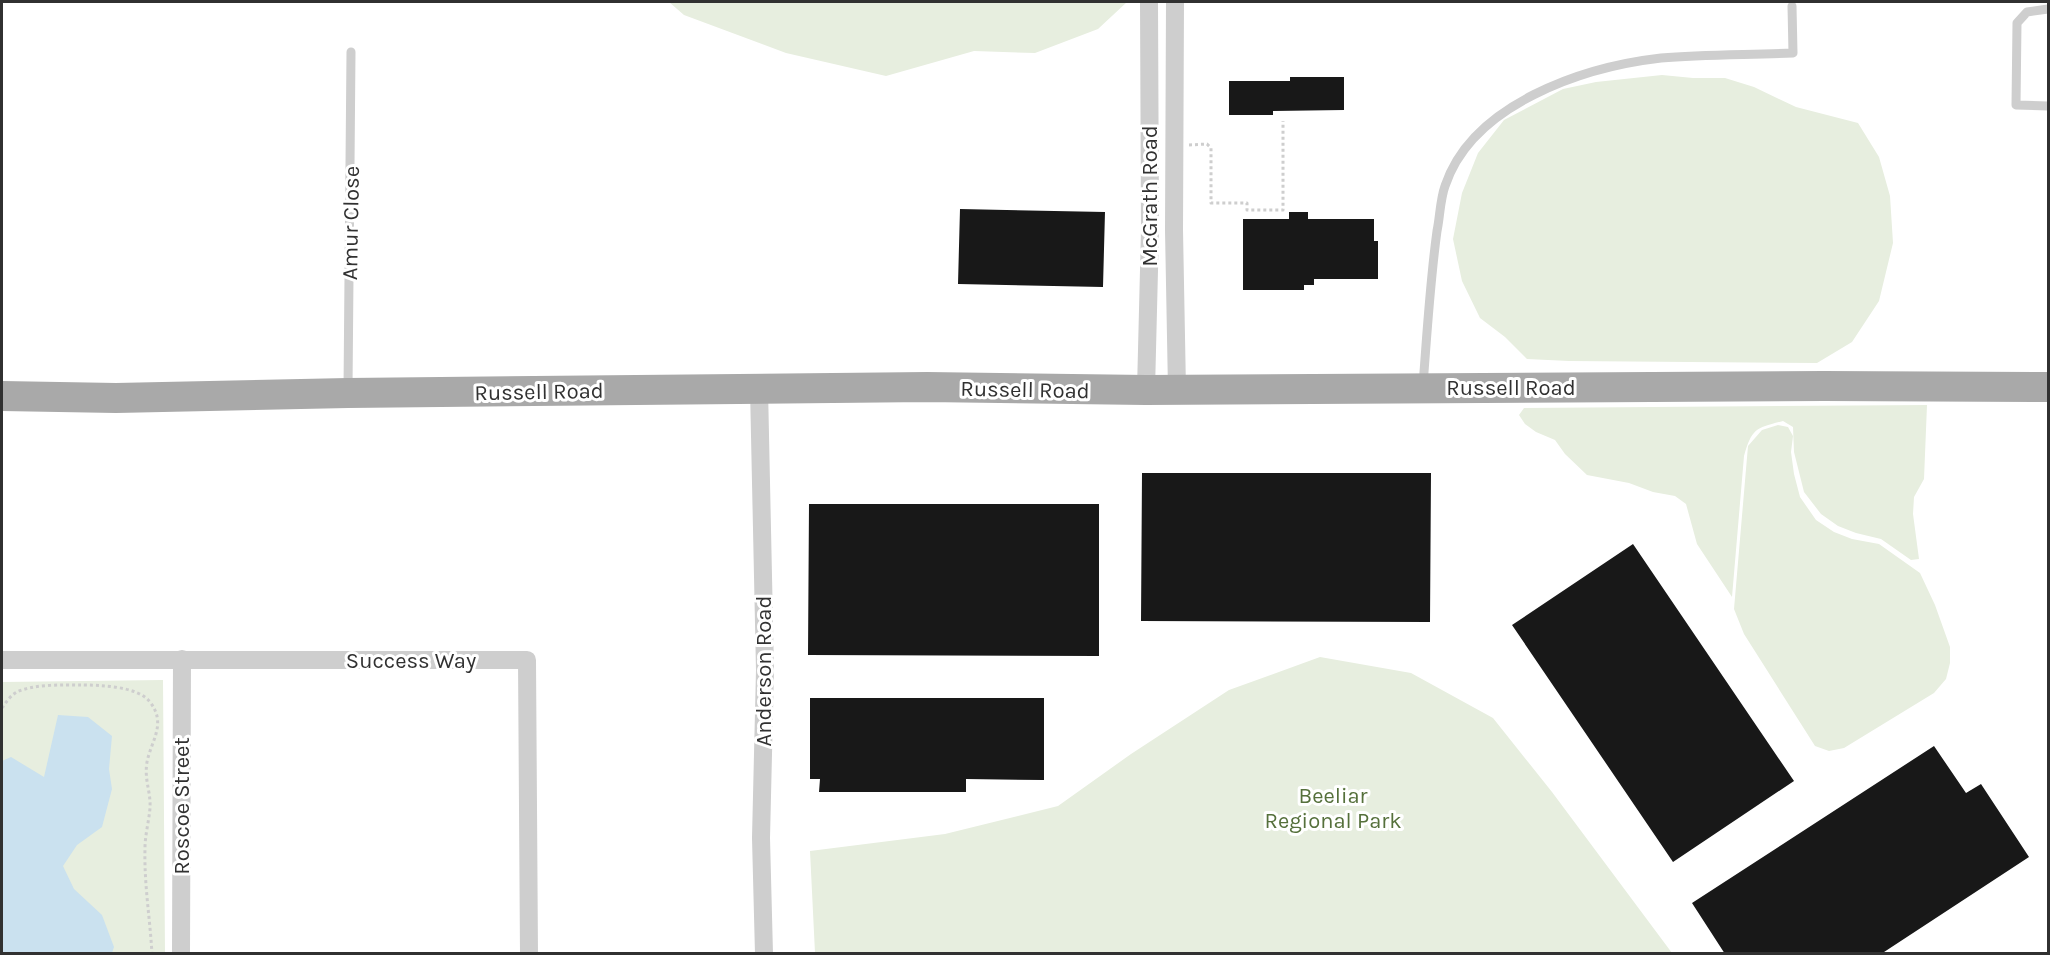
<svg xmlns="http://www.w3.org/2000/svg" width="2050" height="955" font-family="Karla,sans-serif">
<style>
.green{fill:#e7eedf}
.water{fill:#cae1ef}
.building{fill:#181818}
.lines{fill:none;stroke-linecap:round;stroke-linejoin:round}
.path{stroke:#cecece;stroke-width:3;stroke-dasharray:3 3;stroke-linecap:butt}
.service{stroke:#cecece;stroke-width:9}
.minor{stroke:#cecece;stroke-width:18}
.primary{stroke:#a9a9a9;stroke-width:30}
.labels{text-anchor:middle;stroke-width:6;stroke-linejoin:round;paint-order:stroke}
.street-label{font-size:22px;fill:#313131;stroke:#fff}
.park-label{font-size:22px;fill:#55703b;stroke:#fff}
</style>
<rect width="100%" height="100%" fill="#fff"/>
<path class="green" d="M669,2H1127L1098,29L1035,53L974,51L886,76L786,53L684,15Z
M1662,75L1693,78H1725L1754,87L1796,107L1858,123L1879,157L1890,196L1893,243L1879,301L1852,342L1817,363L1569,361L1527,359L1505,337L1480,318L1462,281L1453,239L1462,193L1478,153L1504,120L1563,89L1596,82Z
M1927,405L1924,479L1914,497L1913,514L1919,559L1911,560L1881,539L1856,533L1838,526L1821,514L1804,492L1794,452L1793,427L1783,421C1756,428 1752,428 1744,456L1732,597L1697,544L1686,504L1675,496L1653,492L1629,483L1587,475L1565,454L1555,440L1536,432L1525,424L1519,415L1524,408Z
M1778,425L1788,427L1793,436L1791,452L1794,474L1800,497L1816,520L1834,532L1852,539L1879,544L1920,573L1935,605L1950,647V663L1946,679L1934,693L1844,748L1829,751L1815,746L1744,634L1734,609L1748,446L1762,430Z
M1320,657L1411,673L1493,718L1552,792L1672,953H815L810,851L945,834L1058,806L1131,754L1229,690Z
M163,680L165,953H2V682Z"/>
<path class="water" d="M58,715L88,717L112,736L109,769L112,789L102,827L77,845L63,866L74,889L102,915L114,947L112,953H2V761L11,757L44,777Z"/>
<path class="building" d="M1290,77H1344V110L1273,111V115H1229V81H1290Z
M960,209L1105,212L1103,287L958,284Z
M1289,212H1308V219H1374V241H1378V279H1314V285H1304V290H1243V219H1289Z
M1142,473H1431L1430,622L1141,621Z
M809,504H1099V656L808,655Z
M1633,544L1794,781L1673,862L1512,625Z
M810,698H1044V780L966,779V792H819L820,779H810Z
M1934,746L1966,793L1981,784L2029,857L1881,954H1725L1692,903Z"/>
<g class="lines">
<path class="path" d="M1189,145L1207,144L1211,148V203H1247V210H1283V121
M2,708C6,702 11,695 17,692C33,684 63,685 81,685C99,685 138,686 150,702C167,724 151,741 147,762C144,780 151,792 150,808C149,821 145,835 145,848C144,884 150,918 152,954"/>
<path class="service" d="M2048,9L2027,12L2017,23L2016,105L2048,106
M1423,385C1427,334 1430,282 1437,231C1440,217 1440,200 1445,186C1472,104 1583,67 1661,58C1704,54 1749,55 1793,53L1792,6
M348,389L351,52"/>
<path class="minor" d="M1175,2L1174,230L1177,390
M759,388L765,670L761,838L764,954
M1146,390L1150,230L1149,2
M2,660H527L529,954
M181,954L182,659"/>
<path class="primary" d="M2,396L116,398L348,393L927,387L1146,390L1824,386L2048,387"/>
</g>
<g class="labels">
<g class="street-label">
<text transform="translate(1149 196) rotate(-90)" y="8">McGrath Road</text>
<text transform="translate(350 223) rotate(-89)" y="8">Amur Close</text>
<text x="1511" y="395">Russell Road</text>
<text transform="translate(1025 389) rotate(1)" y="8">Russell Road</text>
<text transform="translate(539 391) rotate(-1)" y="8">Russell Road</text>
<text x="411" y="668">Success Way</text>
<text transform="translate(763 671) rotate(-90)" y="8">Anderson Road</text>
<text transform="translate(181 806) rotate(-90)" y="8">Roscoe Street</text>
</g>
<g class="park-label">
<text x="1333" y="803">Beeliar<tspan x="1333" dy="25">Regional Park</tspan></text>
</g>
</g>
<rect width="2050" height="955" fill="none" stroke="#313131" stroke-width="6"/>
</svg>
